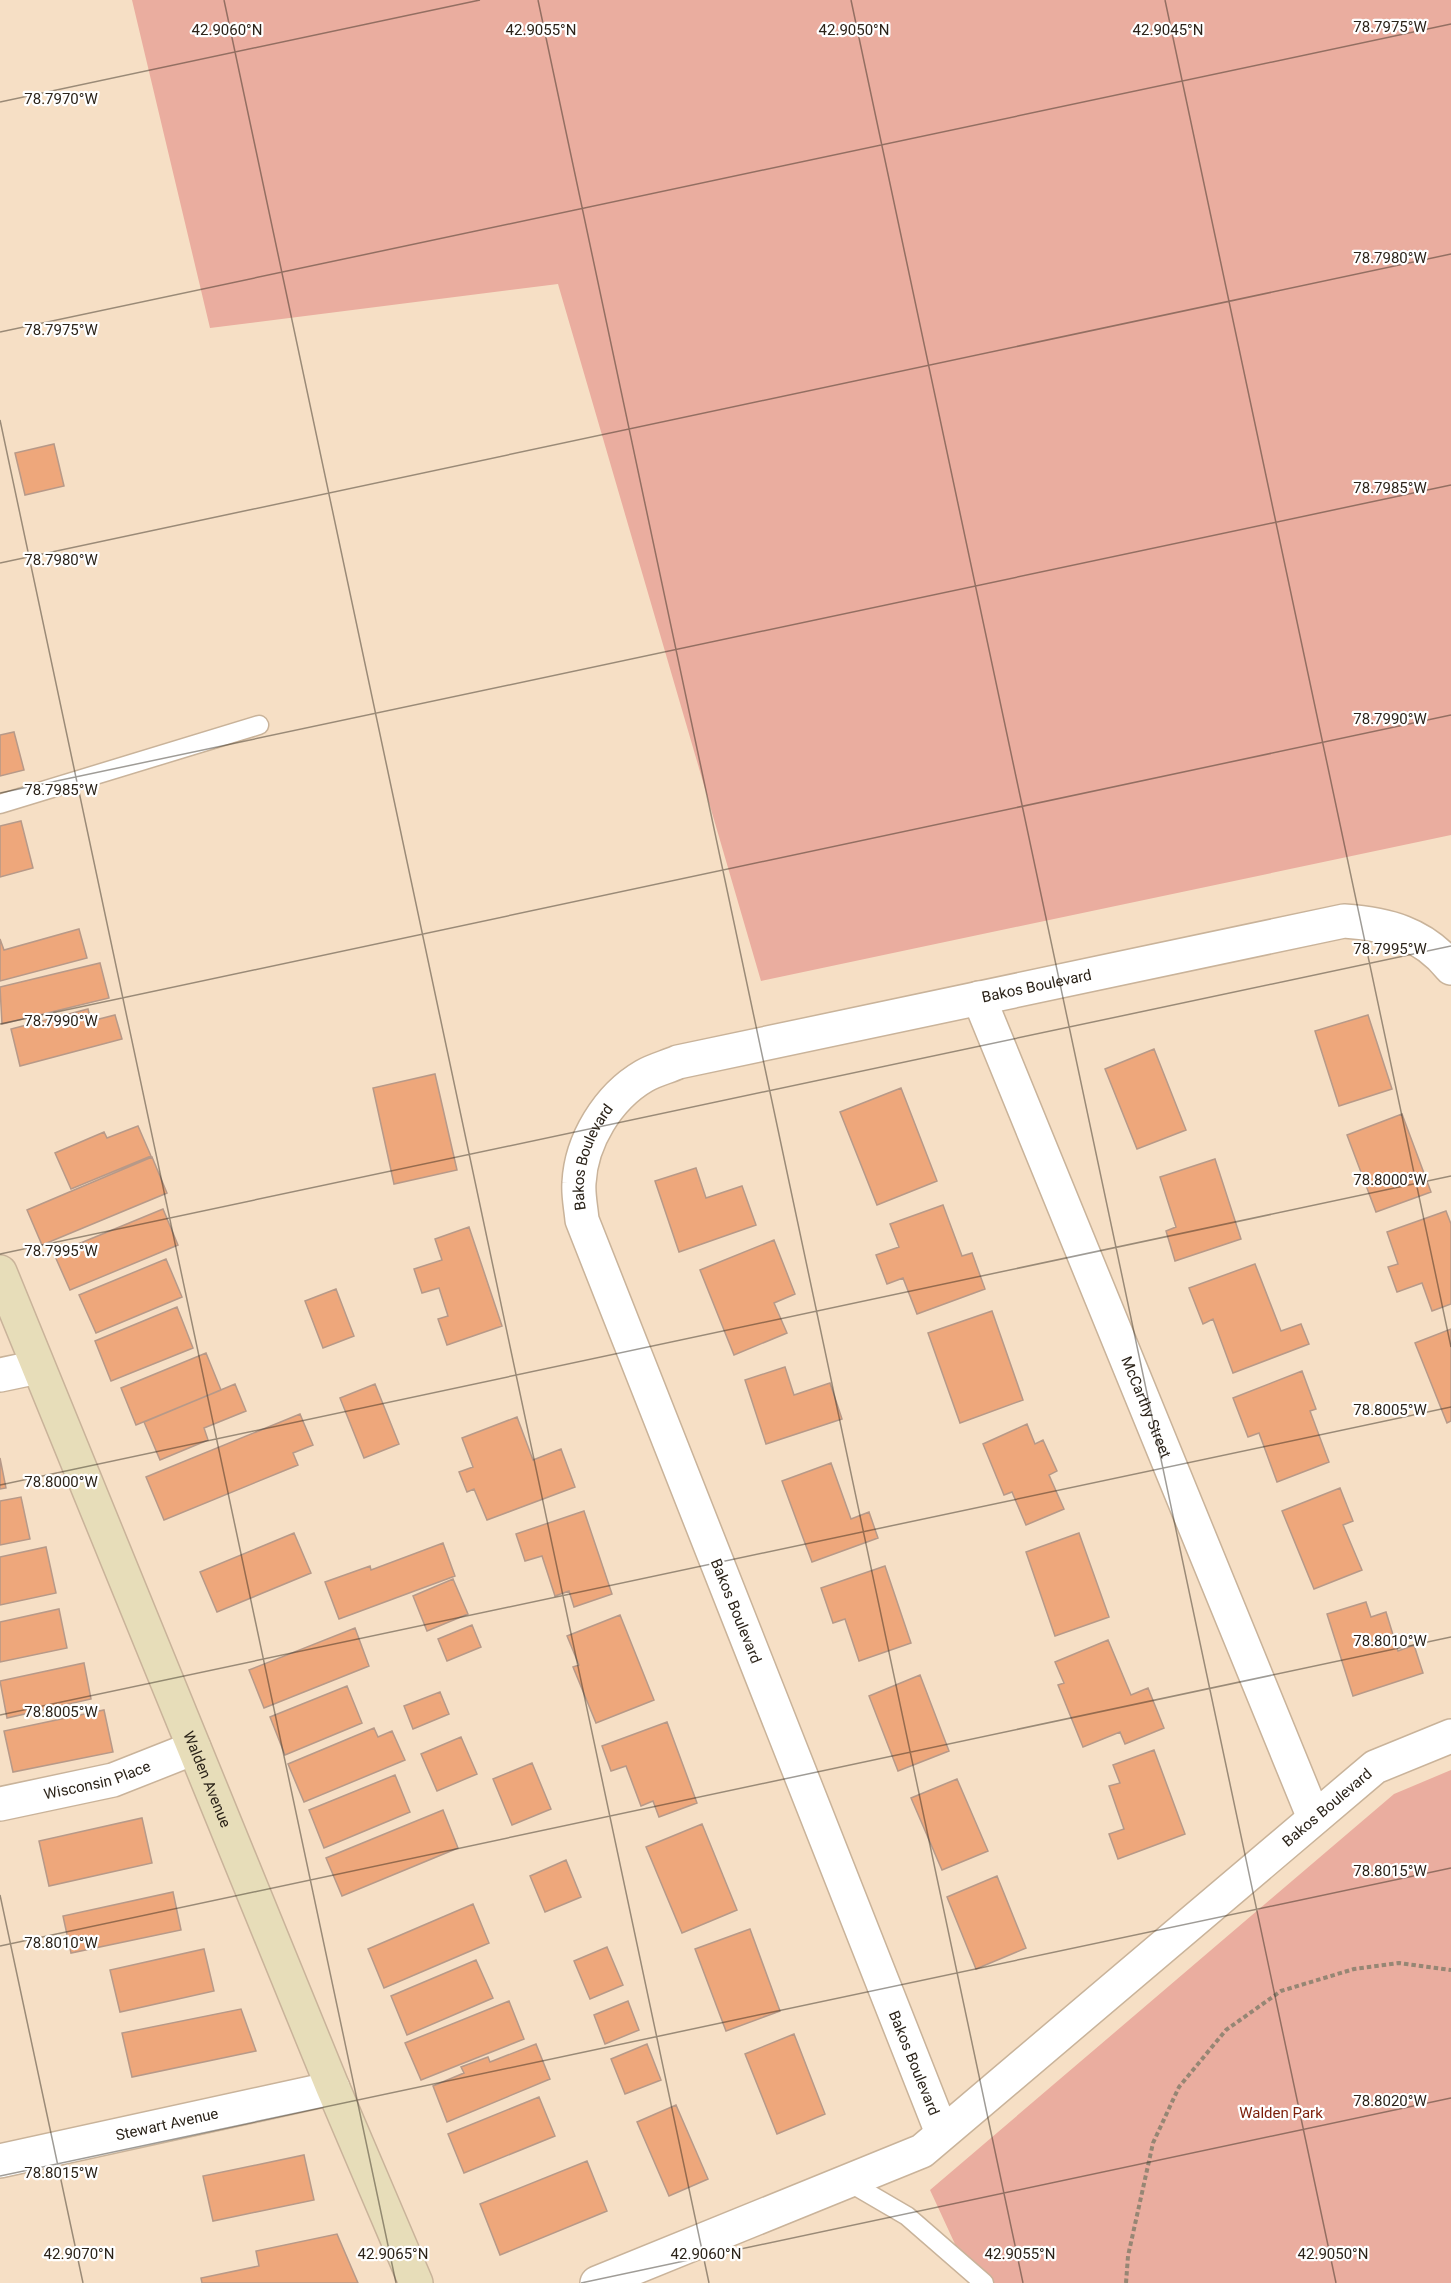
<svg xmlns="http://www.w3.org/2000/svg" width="1451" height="2283" font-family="Roboto,sans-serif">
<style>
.green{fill:#eaad9f}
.building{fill:#eea77b;stroke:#b79988;stroke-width:1.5}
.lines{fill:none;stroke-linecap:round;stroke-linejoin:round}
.lane-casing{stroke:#c9b39a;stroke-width:21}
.street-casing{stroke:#c9b39a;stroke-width:36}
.secondary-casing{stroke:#c9b39a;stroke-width:36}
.path{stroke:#968674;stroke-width:4;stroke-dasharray:4.5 3;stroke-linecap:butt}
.lane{stroke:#fff;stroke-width:18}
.street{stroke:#fff;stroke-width:33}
.secondary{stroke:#e7ddb9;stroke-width:33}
.ticks{fill:none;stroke:#2b2319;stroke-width:1.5;stroke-opacity:0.45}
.labels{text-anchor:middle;stroke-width:4.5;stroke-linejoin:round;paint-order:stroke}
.street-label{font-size:15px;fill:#2b2319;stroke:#fff}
.park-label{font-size:15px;fill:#7c1d09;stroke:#fff}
.ticks-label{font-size:15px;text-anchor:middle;fill:#2b2319;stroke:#fff;stroke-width:4.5;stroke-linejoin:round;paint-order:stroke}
</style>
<rect width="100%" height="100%" fill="#f6dfc5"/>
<path class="green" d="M132,0H1451V835L761,981L558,284L210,328Z
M1451,1770V2283H973L930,2190L1394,1794Z"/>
<path class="building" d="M54,444L64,486L25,495L15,453Z
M14,732L24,770L0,776V735Z
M21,821L33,868L0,877V826Z
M79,929L87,958L0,981V939L4,950Z
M100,963L109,998L2,1024L0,987Z
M88,1009L91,1021L115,1015L122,1039L20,1066L11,1029Z
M1368,1015L1392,1089L1339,1106L1315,1031Z
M1154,1049L1186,1130L1137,1149L1105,1069Z
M435,1074L457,1170L394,1184L373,1088Z
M901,1088L937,1181L877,1205L840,1112Z
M1402,1114L1431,1192L1376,1212L1347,1135Z
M138,1126L151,1156L71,1189L55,1153L104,1132L107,1138Z
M152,1157L167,1193L42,1245L27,1210Z
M1215,1159L1241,1239L1175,1261L1166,1231L1176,1227L1160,1177Z
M696,1168L706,1198L742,1186L756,1225L679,1252L655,1181Z
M943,1205L962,1256L972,1253L985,1289L917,1314L903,1278L887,1284L876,1255L899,1247L890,1224Z
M163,1209L178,1245L70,1290L54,1254Z
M1446,1211L1451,1224V1304L1432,1311L1422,1283L1397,1292L1388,1267L1398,1264L1387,1232Z
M469,1227L502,1326L447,1345L438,1319L448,1316L439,1288L422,1293L414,1269L442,1260L435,1239Z
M774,1240L795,1294L774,1303L787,1333L734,1355L700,1270Z
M166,1259L182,1297L96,1333L79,1295Z
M1255,1264L1281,1331L1301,1324L1309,1344L1233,1373L1213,1319L1203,1324L1189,1288Z
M336,1289L354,1336L323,1348L305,1301Z
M177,1307L193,1348L111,1381L95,1341Z
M992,1311L1023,1400L960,1423L928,1333Z
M1451,1329V1421L1447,1423L1415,1343Z
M206,1353L221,1390L136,1425L121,1388Z
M785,1367L794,1395L830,1383L842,1419L766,1444L745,1380Z
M1302,1371L1316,1409L1310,1411L1329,1462L1277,1482L1259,1433L1248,1437L1233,1398Z
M235,1384L246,1411L204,1428L208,1440L160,1460L144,1422Z
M375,1384L399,1444L364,1458L340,1398Z
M300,1414L313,1445L293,1453L298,1465L164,1520L146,1477Z
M517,1417L533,1460L561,1449L575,1487L487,1520L474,1489L467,1492L459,1472L473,1467L462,1438Z
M1027,1424L1035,1444L1043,1440L1057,1471L1049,1475L1064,1509L1026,1525L1012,1492L1004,1495L983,1444Z
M0,1458L6,1488L0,1489Z
M831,1463L851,1519L869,1512L878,1538L812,1562L782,1481Z
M1340,1488L1353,1521L1343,1525L1362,1570L1314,1589L1282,1511Z
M21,1497L30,1539L0,1545V1501Z
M584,1511L612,1594L574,1607L569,1591L555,1596L542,1556L525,1561L516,1534Z
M294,1533L311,1573L217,1612L200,1572Z
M1079,1533L1109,1617L1055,1636L1026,1552Z
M443,1543L455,1576L339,1619L325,1582L370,1566L371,1570Z
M46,1547L56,1593L0,1605V1557Z
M885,1566L911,1643L859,1661L845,1619L833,1623L821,1588Z
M453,1579L468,1614L427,1631L413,1596Z
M1366,1602L1371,1617L1386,1612L1398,1651L1414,1645L1423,1673L1353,1696L1327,1614Z
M59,1609L67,1648L0,1662V1622Z
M620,1615L654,1700L596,1723L573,1667L579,1665L567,1636Z
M472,1625L481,1647L447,1661L438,1639Z
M355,1628L369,1666L264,1708L249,1670Z
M1108,1640L1131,1695L1148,1688L1164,1728L1125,1744L1120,1732L1083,1747L1058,1685L1064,1683L1055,1662Z
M84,1663L91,1699L7,1718L0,1681Z
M920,1675L949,1751L898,1771L869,1696Z
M347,1686L362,1723L285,1755L270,1717Z
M440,1692L449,1714L413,1729L404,1706Z
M104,1710L113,1752L13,1772L4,1731Z
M667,1722L697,1803L659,1817L653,1801L641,1806L626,1766L611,1771L602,1746Z
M374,1728L378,1737L392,1731L405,1760L304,1802L288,1764Z
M461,1737L477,1774L437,1791L421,1754Z
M1154,1750L1185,1834L1118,1859L1109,1834L1124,1829L1109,1786L1120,1783L1113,1765Z
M532,1763L551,1809L512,1825L493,1779Z
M395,1775L410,1812L324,1848L309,1810Z
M957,1779L988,1851L942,1870L911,1798Z
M443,1810L458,1848L342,1896L326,1858Z
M142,1818L152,1863L49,1886L39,1841Z
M702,1824L737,1910L682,1933L646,1847Z
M566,1860L581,1897L545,1912L530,1876Z
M997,1876L1026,1948L976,1969L947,1897Z
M173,1892L181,1930L71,1953L63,1916Z
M473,1904L489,1943L384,1988L368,1949Z
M750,1929L780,2011L726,2031L695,1949Z
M607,1947L623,1985L590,1999L574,1961Z
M204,1949L214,1991L120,2012L110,1970Z
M476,1960L493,1998L407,2035L391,1996Z
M509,2001L524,2039L421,2080L405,2043Z
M628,2001L639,2030L605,2044L594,2015Z
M241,2009L256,2051L132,2077L122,2033Z
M794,2034L825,2114L777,2134L745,2054Z
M536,2044L550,2079L447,2122L433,2086L464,2073L461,2067L488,2057L490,2062Z
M647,2044L661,2080L625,2094L611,2059Z
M539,2097L555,2136L464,2173L448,2134Z
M676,2105L708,2179L669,2196L637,2122Z
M304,2155L314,2200L213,2221L203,2176Z
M587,2161L607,2211L500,2255L480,2204Z
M337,2234L358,2283H202L201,2278L259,2266L256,2251Z"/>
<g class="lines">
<g class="lane-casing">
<path id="lane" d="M0,804L259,725
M847,2181L907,2216L984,2283"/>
</g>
<g class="street-casing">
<g id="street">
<path id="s1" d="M979,998L1314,1818"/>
<path d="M0,1375L38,1367"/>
<path id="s2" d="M0,1804L113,1780L194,1748"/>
<path id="s3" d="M942,2133L582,1220C581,1208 578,1195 579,1183C581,1141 608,1097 644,1076C654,1070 667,1067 678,1062L1344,921C1387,924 1423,933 1451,968"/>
<path id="s4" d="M0,2161L333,2088"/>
<path id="s5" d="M597,2283L922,2151L1375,1767L1451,1736"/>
</g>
</g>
<g class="secondary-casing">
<g id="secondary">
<path id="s6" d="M0,1272L333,2088L416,2283"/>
</g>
</g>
<path class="path" d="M1126,2283L1128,2256L1153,2143L1179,2087L1226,2030L1281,1991L1354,1969L1399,1963L1451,1970"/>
<use href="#lane" class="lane"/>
<use href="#street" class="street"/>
<use href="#secondary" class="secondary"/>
</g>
<path class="ticks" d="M224,0L709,2283M538,0L1023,2283M851,0L1336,2283M1165,0L1451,1347M0,102L480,0M0,332L1451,24M0,420L396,2283M0,563L1451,254M0,793L1451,485M0,1024L1451,715M0,1254L1451,946M0,1485L1451,1176M0,1715L1451,1407M0,1895L83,2283M0,1946L1451,1637M0,2176L1451,1868M581,2283L1451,2098"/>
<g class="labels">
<g class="street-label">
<text dy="5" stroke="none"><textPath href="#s3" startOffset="1552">Bakos Boulevard</textPath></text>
<text dy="5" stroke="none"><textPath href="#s3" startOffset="1047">Bakos Boulevard</textPath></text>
<text dy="5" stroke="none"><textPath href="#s1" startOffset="442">McCarthy Street</textPath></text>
<text transform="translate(736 1611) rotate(68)" y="5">Bakos Boulevard</text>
<text dy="5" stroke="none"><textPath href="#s6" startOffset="548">Walden Avenue</textPath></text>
<text dy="5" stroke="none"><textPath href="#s2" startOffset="100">Wisconsin Place</textPath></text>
<text dy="5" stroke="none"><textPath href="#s5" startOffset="882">Bakos Boulevard</textPath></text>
<text transform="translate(914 2063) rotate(68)" y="5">Bakos Boulevard</text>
<text dy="5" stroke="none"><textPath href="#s4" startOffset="171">Stewart Avenue</textPath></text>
</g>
<g class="park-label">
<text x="1281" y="2118">Walden Park</text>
</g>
</g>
<g class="ticks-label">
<text x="1390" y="32">78.7975°W</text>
<text x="227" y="35">42.9060°N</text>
<text x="541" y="35">42.9055°N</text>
<text x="854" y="35">42.9050°N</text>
<text x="1168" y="35">42.9045°N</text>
<text x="61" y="104">78.7970°W</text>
<text x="1390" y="263">78.7980°W</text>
<text x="61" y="335">78.7975°W</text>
<text x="1390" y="493">78.7985°W</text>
<text x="61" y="565">78.7980°W</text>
<text x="1390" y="724">78.7990°W</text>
<text x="61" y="795">78.7985°W</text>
<text x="1390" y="954">78.7995°W</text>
<text x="61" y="1026">78.7990°W</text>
<text x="1390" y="1185">78.8000°W</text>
<text x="61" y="1256">78.7995°W</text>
<text x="1390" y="1415">78.8005°W</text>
<text x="61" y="1487">78.8000°W</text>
<text x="1390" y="1646">78.8010°W</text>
<text x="61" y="1717">78.8005°W</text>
<text x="1390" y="1876">78.8015°W</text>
<text x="61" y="1948">78.8010°W</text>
<text x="1390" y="2106">78.8020°W</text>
<text x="61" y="2178">78.8015°W</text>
<text x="79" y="2259">42.9070°N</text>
<text x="393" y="2259">42.9065°N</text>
<text x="706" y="2259">42.9060°N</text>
<text x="1020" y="2259">42.9055°N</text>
<text x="1333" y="2259">42.9050°N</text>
</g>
</svg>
